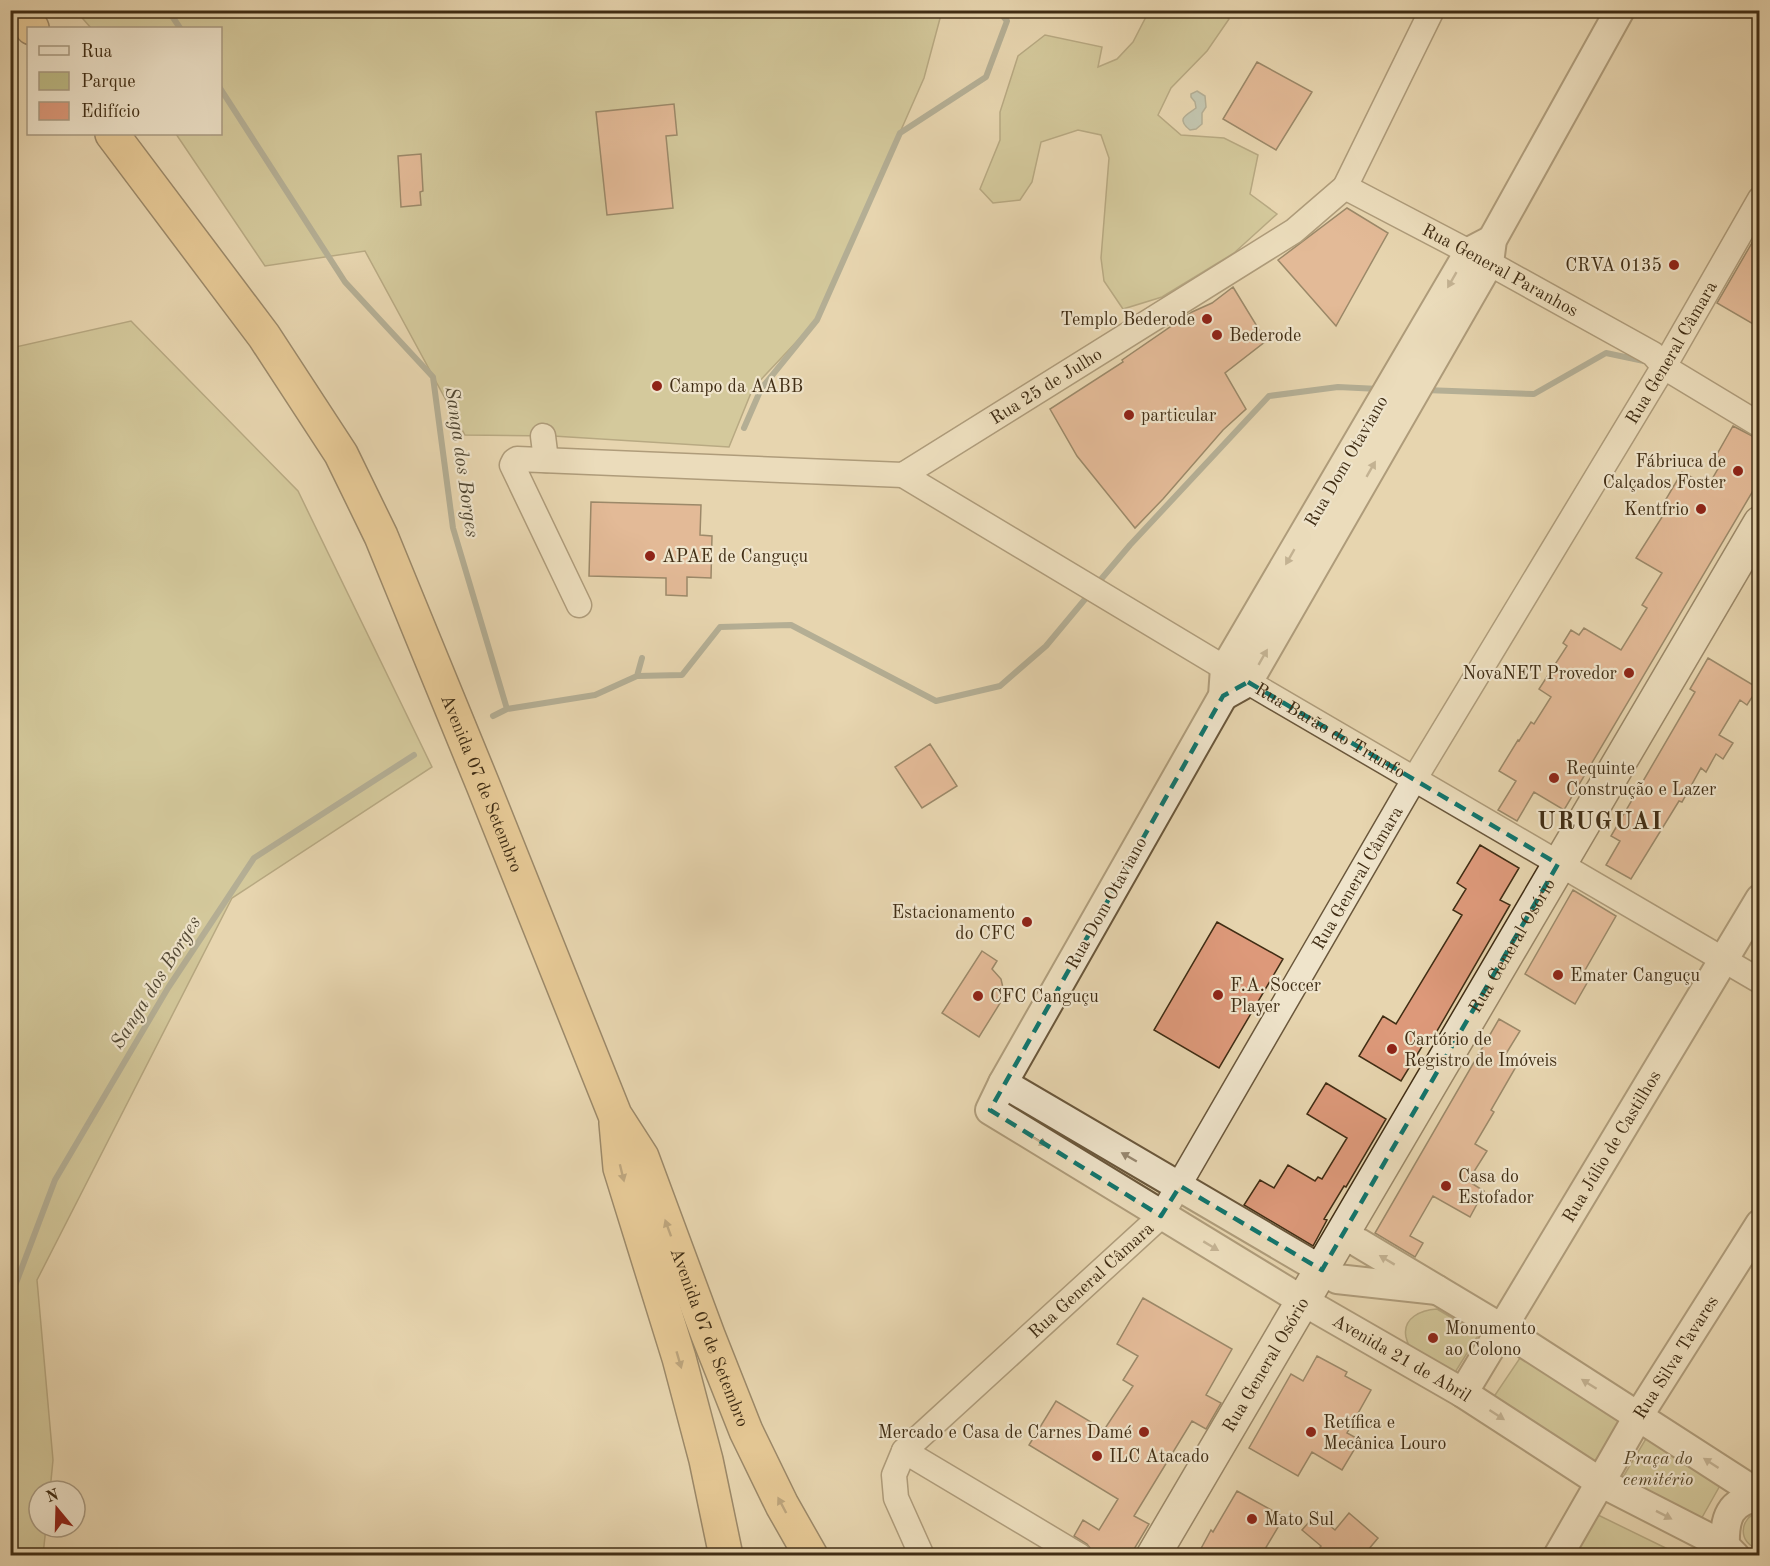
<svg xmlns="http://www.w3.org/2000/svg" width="1770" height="1566" font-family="'Old Standard TT',serif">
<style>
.green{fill:#bdbb86;stroke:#7e744d;stroke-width:1.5}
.water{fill:#9ab6b4;stroke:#767f74;stroke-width:1.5}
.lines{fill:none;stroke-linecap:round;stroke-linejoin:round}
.stream{stroke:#767f74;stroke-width:6}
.building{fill:#dd997a;stroke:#402d14;stroke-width:1.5}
.minor-casing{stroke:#6a573b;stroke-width:27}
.tertiary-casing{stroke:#6a573b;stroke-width:32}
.secondary-casing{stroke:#402d14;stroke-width:36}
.trunk-casing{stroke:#402d14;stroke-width:36}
.minor{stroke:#efe4cb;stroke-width:24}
.tertiary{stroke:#efe4cb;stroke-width:28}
.secondary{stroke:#efe4cb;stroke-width:33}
.trunk{stroke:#e4ba78;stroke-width:33}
.oneway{fill:#988870}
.oneway2{fill:#8a6c41}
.marked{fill:none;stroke:#0f766e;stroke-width:4.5;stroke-dasharray:12 8;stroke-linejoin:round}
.poi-dot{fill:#8f2418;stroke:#efe4cb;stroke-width:2}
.labels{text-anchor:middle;stroke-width:4.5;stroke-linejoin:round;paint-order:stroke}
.poi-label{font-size:18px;fill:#402d14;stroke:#efe4cb;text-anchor:start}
.street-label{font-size:18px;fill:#402d14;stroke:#efe4cb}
.park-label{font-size:18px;font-style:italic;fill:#59492b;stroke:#efe4cb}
.water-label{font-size:20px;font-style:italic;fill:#524834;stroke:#efe4cb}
.district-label{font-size:24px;font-weight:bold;letter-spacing:1.5px;fill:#402d14;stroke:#efe4cb}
</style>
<rect width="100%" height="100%" fill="#e7d5af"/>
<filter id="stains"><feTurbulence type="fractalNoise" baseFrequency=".00333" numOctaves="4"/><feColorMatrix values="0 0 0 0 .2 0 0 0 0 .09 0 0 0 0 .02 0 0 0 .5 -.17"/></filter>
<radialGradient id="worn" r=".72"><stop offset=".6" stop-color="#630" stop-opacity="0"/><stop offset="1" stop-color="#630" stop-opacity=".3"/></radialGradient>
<path class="green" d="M76,11H942L924,78L817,320L753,388L729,447L553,436L465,435L365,251L265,266L176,134H220V28H91Z
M1149,11H1222L1229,19L1207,51L1171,88L1158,115L1181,135L1224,138L1258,155L1250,194L1277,214L1234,253L1162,297L1123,309L1104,281L1101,258L1109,158L1101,135L1078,130L1041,142L1032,182L1020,200L993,203L980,189L1000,140V112L1018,56L1045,35L1102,47L1098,67L1117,59L1133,42Z
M131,321L298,491L432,767L232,898L37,1280L53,1460L50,1491H39V1527H46L43,1555H11V348Z
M1437,1309L1479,1334L1454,1374C1442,1367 1421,1359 1412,1350C1409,1347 1407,1341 1406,1337C1402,1318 1421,1310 1437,1309Z
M1522,1355L1623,1419L1591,1467L1491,1401Z
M1650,1432L1722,1482L1700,1521L1623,1477Z
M1759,1512H1760L1759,1549C1738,1544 1738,1518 1759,1512Z
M1596,1514L1680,1555L1572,1556Z"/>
<path class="water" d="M1197,91L1205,96L1206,107L1202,113V124L1196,129L1190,130C1175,118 1187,115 1196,108L1195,102L1191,97V94Z"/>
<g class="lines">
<path class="stream" d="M168,10L180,28
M220,88L345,282L433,377L453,528L507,709L493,716
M1425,390L1534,394L1606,353L1644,361
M744,428L761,389L817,320L900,133L986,77L1007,21L998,10
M1097,584L1130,545L1269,396L1338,387L1379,389
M637,676L682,675L720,627L791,625L936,701L1000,686L1046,646L1091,592
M507,709L595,695L637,676L642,658
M10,1299L55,1180L168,988L254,858L414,755"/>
</g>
<path class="building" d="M1257,62L1312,92L1276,150L1223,119Z
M674,104L677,135L666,136L673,208L607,215L596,112Z
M421,154L423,191L420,192L421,205L401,207L398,156Z
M1347,208L1388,233L1336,326L1278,260Z
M1760,229V328L1717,303Z
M1233,287L1266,341L1225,373L1246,409L1223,430L1163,499L1135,528L1077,456L1050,409L1123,362L1122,360L1192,312L1212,303Z
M1733,426L1760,440V479L1564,810L1534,792L1517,821L1498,810L1516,781L1499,771L1518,740L1519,741L1531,722L1534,724L1551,697L1539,689L1567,646L1563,643L1571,630L1579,635L1584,628L1621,650L1647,608L1642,605L1662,573L1636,558L1664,514L1659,511L1682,472L1708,486L1723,460L1716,456Z
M591,502L701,505L700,535L712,536L711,578L687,577V596L666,595V578L589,576Z
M1708,658L1758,688L1747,705L1740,700L1719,735L1733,743L1723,759L1716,754L1706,772L1701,768L1682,802L1679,801L1631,879L1606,865L1620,841L1611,836L1695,692L1690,689Z
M930,744L957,786L922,808L895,767Z
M1480,845L1519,868L1500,900L1510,905L1433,1038L1429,1035L1401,1081L1359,1056L1383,1016L1396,1024L1462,915L1453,910L1466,889L1457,883Z
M1573,890L1616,916L1584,972L1591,976L1575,1004L1525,974Z
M1217,922L1283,959L1219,1068L1154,1030Z
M982,951L997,961L992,969L1001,979L1004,992L1002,1000L979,1037L942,1013Z
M1499,1019L1520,1031L1504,1057L1517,1065L1491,1110L1494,1112L1475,1144L1487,1151L1468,1181L1484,1191L1470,1217L1433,1196L1410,1236L1423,1243L1415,1257L1375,1233Z
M1326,1083L1386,1119L1346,1187L1344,1186L1324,1219L1327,1220L1313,1246L1244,1205L1260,1180L1274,1188L1288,1165L1315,1181L1318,1177L1322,1179L1347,1138L1307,1114Z
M1143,1298L1232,1349L1206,1395L1221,1403L1206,1429L1192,1421L1134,1516L1149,1524L1130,1556H1099L1093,1552L1087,1544L1074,1536L1083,1520L1099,1530L1118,1499L1029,1445L1056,1401L1104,1430L1133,1386L1123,1380L1138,1356L1117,1344Z
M1317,1356L1347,1372L1345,1376L1371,1390L1347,1433L1360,1440L1342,1470L1312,1452L1298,1476L1249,1448L1291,1374L1303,1381Z
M1237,1491L1284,1517L1261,1556H1197L1211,1530L1213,1532Z
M1349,1513L1378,1538L1363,1556H1313L1321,1546L1302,1530L1316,1514L1335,1530Z"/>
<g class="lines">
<g class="minor-casing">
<g id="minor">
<path id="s1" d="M1345,187L1469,252L1653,354L1664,367L1760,425"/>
<path d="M543,436L546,460"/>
<path id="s2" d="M903,475L1248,682L1760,981"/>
<path id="s3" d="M579,605L512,465L514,461L517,459L903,475L1294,231L1345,187L1432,10"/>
<path d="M904,1451L1080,1556"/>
<path id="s4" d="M922,1556L896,1498L894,1475L904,1451L1161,1216L1415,778L1670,356L1760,199"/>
</g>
</g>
<g class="tertiary-casing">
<g id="tertiary">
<path id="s5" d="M1492,240L1469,252L1225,668L1223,696L1003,1083L990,1110L1303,1301L1463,1393L1600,1482L1725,1546"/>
<path d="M1223,696L1248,682L1489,263L1492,240L1620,10"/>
<path d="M1003,1083L1337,1279L1437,1290"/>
<path d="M1359,1243L1501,1328L1760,1495"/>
<path id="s6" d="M1463,1393L1760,899"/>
<path id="s7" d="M1558,1556L1639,1415L1760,1224"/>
<path d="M1735,1556L1725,1546C1724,1519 1729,1500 1760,1497"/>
</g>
</g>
<g class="secondary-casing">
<g id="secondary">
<path id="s8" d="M1153,1556L1760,523"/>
</g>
</g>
<g class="trunk-casing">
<g id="trunk">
<path d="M18,10L32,28"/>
<path id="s9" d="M112,134L264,336L341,454L381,536L483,785L615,1115L642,1157L708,1335L746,1431L782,1505L811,1556"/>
<path d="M616,1123L620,1168L679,1358L706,1460L726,1556"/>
</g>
</g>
<use href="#minor" class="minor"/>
<use href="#tertiary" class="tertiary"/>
<use href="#secondary" class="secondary"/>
<use href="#trunk" class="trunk"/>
</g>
<defs><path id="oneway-solid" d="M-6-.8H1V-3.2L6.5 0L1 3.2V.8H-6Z" transform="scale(1.5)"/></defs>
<g class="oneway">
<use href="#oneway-solid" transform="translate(1452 280) rotate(120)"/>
<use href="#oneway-solid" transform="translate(1371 469) rotate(-60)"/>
<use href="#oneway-solid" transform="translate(1290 557) rotate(120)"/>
<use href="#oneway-solid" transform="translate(1263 657) rotate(-60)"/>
<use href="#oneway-solid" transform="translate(1039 1141) rotate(32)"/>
<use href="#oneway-solid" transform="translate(1129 1157) rotate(-150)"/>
<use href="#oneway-solid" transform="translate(1211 1246) rotate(31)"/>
<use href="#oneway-solid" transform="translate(1387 1260) rotate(-149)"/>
<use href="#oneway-solid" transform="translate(1589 1384) rotate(-148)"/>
<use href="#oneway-solid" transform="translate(1497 1415) rotate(33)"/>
<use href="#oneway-solid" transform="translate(1711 1463) rotate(-147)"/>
<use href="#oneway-solid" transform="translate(1664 1515) rotate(27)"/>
</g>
<g class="oneway2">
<use href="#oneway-solid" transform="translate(622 1173) rotate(76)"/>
<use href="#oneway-solid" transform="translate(668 1228) rotate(-110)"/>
<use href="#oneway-solid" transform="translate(679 1360) rotate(74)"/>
<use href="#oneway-solid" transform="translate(782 1505) rotate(-118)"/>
</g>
<path d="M0 0H1770V1566H0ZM1248,682L1558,864L1322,1270L1180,1186L1161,1216L990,1110L1223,696Z" fill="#e7d5af" fill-opacity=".55" fill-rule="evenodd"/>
<path class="marked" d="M1248,682L1558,864L1322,1270L1180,1186L1161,1216L990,1110L1223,696Z"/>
<g class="poi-dot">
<circle cx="1674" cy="265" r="6"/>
<circle cx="1207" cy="319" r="6"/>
<circle cx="1217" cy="335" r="6"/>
<circle cx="657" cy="386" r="6"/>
<circle cx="1129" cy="415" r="6"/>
<circle cx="1738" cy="471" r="6"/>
<circle cx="1701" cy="509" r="6"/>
<circle cx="650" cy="556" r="6"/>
<circle cx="1629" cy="673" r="6"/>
<circle cx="1554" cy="778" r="6"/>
<circle cx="1027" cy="922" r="6"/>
<circle cx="1558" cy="975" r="6"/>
<circle cx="1218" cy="995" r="6"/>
<circle cx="978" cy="996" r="6"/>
<circle cx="1392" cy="1049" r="6"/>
<circle cx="1446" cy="1186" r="6"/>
<circle cx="1433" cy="1338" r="6"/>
<circle cx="1144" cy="1432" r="6"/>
<circle cx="1311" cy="1432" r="6"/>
<circle cx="1097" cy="1456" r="6"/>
<circle cx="1252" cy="1519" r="6"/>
</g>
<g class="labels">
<g class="poi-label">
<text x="1662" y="271" text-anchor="end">CRVA 0135</text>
<text x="1195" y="325" text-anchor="end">Templo Bederode</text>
<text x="1229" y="341">Bederode</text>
<text x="669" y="392">Campo da AABB</text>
<text x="1141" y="421">particular</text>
<text x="1726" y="467" text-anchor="end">Fábriuca de<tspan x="1726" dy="21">Calçados Foster</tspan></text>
<text x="1689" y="515" text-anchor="end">Kentfrio</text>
<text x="662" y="562">APAE de Canguçu</text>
<text x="1617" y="679" text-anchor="end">NovaNET Provedor</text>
<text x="1566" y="774">Requinte<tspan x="1566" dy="21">Construção e Lazer</tspan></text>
<text x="1015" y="918" text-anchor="end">Estacionamento<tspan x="1015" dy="21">do CFC</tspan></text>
<text x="1570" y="981">Emater Canguçu</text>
<text x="1230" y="991">F.A. Soccer<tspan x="1230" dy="21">Player</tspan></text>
<text x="990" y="1002">CFC Canguçu</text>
<text x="1404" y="1045">Cartório de<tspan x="1404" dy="21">Registro de Imóveis</tspan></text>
<text x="1458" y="1182">Casa do<tspan x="1458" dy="21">Estofador</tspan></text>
<text x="1445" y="1334">Monumento<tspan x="1445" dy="21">ao Colono</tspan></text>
<text x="1323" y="1428">Retífica e<tspan x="1323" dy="21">Mecânica Louro</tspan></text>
<text x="1132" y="1438" text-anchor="end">Mercado e Casa de Carnes Damé</text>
<text x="1109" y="1462">ILC Atacado</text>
<text x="1264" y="1525">Mato Sul</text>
</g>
<g class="street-label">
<text dy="6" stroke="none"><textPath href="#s1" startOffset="176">Rua General Paranhos</textPath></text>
<text dy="6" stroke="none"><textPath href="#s4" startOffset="1464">Rua General Câmara</textPath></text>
<text dy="6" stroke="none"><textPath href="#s3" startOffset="718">Rua 25 de Julho</textPath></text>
<text transform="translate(1346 461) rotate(-60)" y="6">Rua Dom Otaviano</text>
<text dy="6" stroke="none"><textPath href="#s2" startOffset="498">Rua Barão do Triunfo</textPath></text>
<text dy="6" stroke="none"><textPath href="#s9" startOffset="752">Avenida 07 de Setembro</textPath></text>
<text dy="6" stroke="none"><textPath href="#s4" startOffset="852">Rua General Câmara</textPath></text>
<text transform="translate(1106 903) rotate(-61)" y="6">Rua Dom Otaviano</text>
<text dy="6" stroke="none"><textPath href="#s8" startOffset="708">Rua General Osório</textPath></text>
<text dy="6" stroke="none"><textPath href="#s6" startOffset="288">Rua Júlio de Castilhos</textPath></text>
<text dy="6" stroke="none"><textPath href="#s4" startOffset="366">Rua General Câmara</textPath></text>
<text dy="6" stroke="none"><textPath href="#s9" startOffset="1352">Avenida 07 de Setembro</textPath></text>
<text dy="6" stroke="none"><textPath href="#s7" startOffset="231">Rua Silva Tavares</textPath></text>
<text dy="6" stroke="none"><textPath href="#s5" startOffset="1492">Avenida 21 de Abril</textPath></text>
<text dy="6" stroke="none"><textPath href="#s8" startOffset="222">Rua General Osório</textPath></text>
</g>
<g class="park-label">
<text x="1658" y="1464">Praça do<tspan x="1658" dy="21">cemitério</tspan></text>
</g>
<g class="water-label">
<text transform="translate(463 462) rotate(82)" y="7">Sanga dos Borges</text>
<text transform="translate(155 982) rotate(-58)" y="7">Sanga dos Borges</text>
</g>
<g class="district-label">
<text x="1600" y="829">URUGUAI</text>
</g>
</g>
<rect width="1770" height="1566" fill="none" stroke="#e7d5af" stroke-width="36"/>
<rect x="12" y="12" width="1746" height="1542" fill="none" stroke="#402d14" stroke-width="3"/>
<rect x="18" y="18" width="1734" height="1530" fill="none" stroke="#402d14" stroke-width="1.5"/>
<rect x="27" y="27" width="195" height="108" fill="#efe4cb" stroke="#a99b82" stroke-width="1.5"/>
<rect x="39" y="46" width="30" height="9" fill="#efe4cb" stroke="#a99b82" stroke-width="1.5"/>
<text x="81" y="57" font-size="18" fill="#402d14">Rua</text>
<rect x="39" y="72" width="30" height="18" fill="#bdbb86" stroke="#a99b82" stroke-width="1.5"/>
<text x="81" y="87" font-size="18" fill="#402d14">Parque</text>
<rect x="39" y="102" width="30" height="18" fill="#dd997a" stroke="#a99b82" stroke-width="1.5"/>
<text x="81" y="117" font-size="18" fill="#402d14">Edifício</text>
<g transform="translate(57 1509) rotate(341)"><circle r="28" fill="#efe4cb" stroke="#a99b82" stroke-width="1.5"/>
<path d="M0-4.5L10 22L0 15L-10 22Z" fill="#8f2418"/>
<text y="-9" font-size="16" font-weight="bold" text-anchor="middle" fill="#402d14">N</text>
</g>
<rect width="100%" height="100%" filter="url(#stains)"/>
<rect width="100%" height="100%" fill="url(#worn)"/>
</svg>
